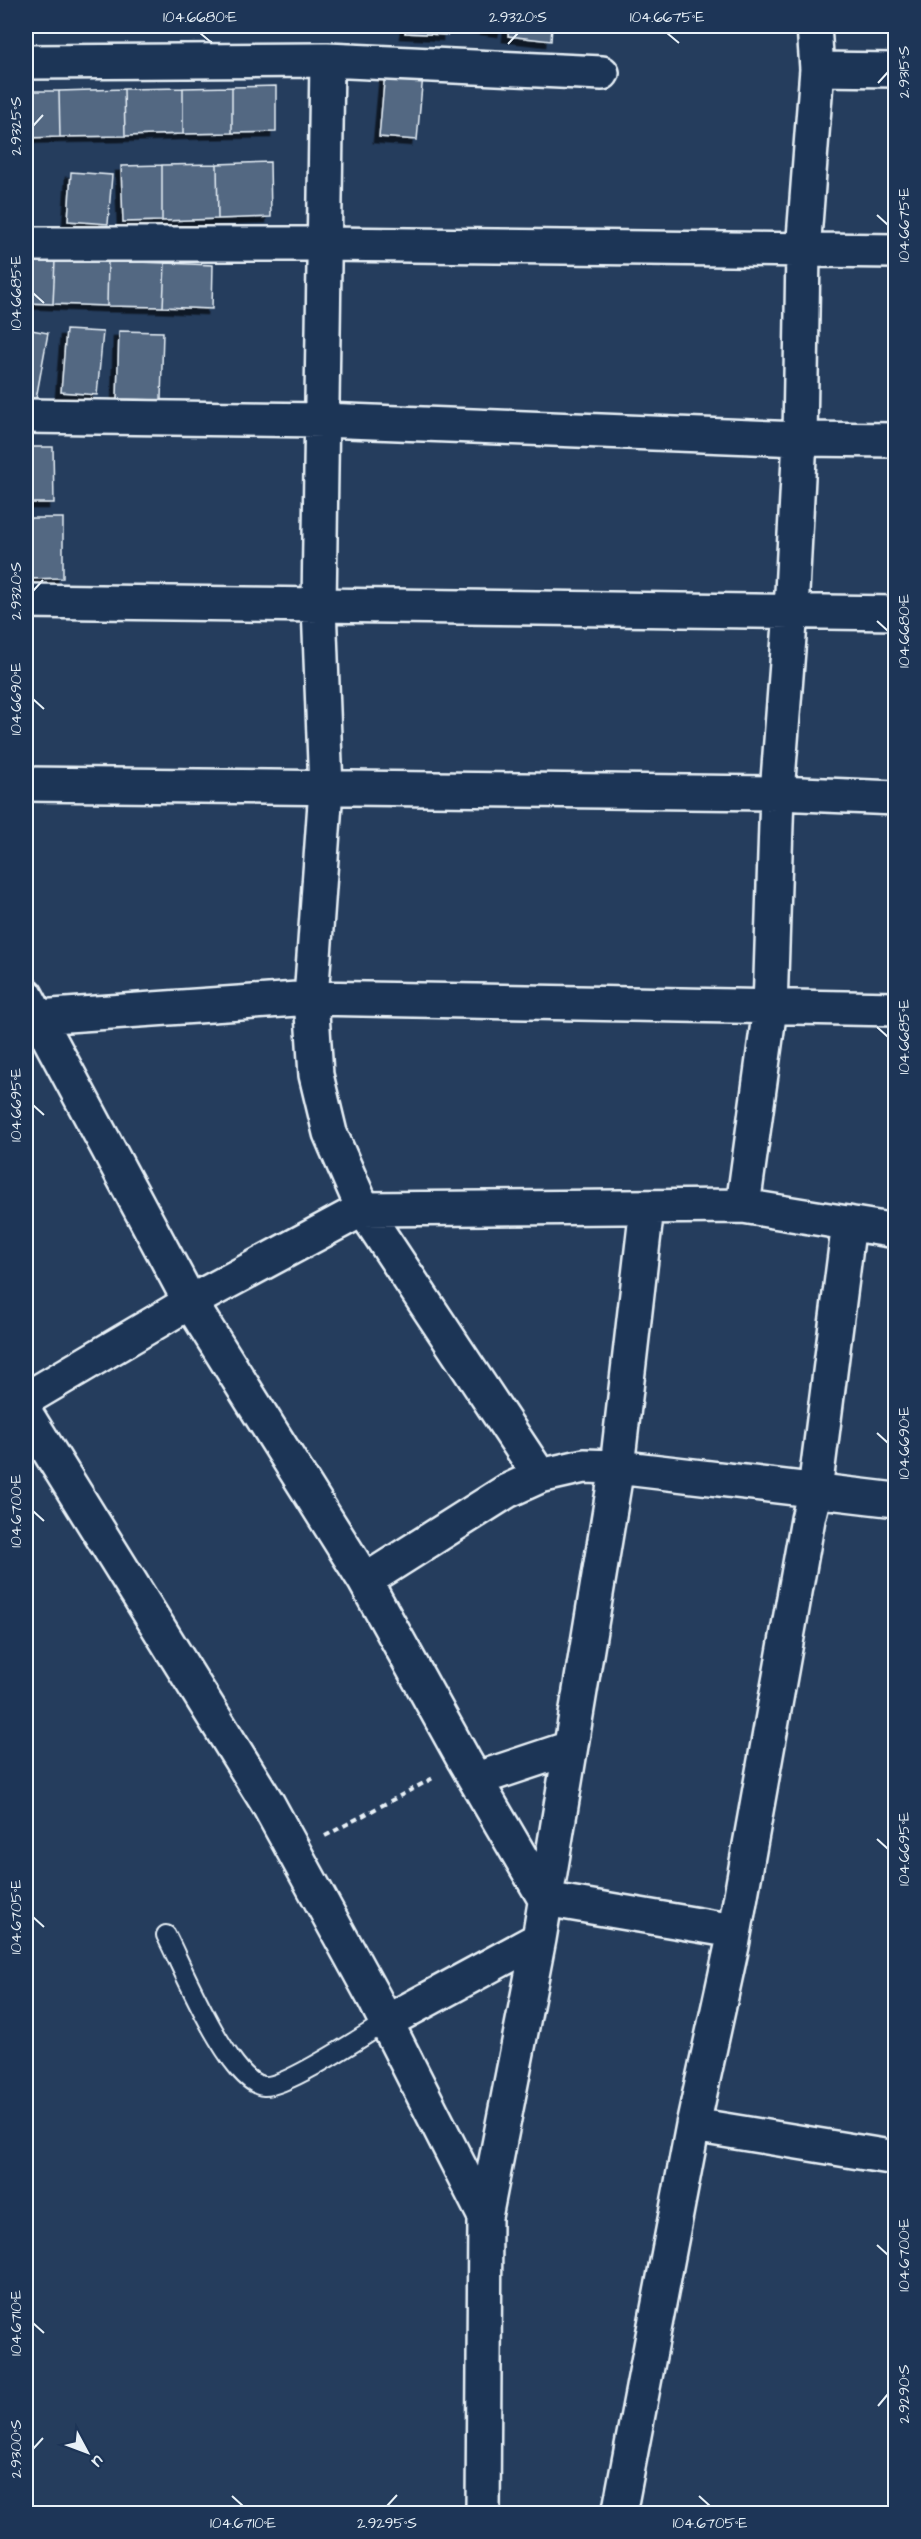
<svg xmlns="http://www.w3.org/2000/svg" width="921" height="2539" font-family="'Architects Daughter',sans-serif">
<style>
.building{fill:#536782;stroke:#e8f1f8;stroke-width:1.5;filter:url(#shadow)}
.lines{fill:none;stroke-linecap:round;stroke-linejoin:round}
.service-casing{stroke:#e8f1f8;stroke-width:22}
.minor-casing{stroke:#e8f1f8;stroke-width:38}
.path{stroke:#e8f1f8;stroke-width:4;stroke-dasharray:6 4.5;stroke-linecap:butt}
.service{stroke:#1d3557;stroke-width:18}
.minor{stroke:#1d3557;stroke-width:33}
.ticks{fill:none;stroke:#e8f1f8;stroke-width:2}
.neatline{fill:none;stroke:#e8f1f8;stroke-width:2}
.ticks-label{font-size:15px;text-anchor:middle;fill:#e8f1f8}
</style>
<defs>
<filter id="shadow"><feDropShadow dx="-5.5" dy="5.5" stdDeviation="0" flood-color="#0009"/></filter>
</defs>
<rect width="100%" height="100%" fill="#253d5d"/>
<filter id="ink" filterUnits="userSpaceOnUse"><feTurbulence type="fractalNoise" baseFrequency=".0167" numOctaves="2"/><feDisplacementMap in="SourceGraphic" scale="12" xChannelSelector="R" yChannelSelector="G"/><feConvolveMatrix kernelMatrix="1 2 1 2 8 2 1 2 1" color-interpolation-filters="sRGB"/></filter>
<g filter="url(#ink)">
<path class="building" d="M406,26H448V35L405,33Z
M464,26H504L503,31Z
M509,26H552L551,41L508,36Z
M385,72L423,75L417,140L379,137Z
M276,86V132L232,133V87Z
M232,87V133L183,134V88Z
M183,88V134L125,136L124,89Z
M124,89L125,136L60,137L59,91Z
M26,91H59L60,137L26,138Z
M270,162L271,217L218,219L217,164Z
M217,164L218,219L162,221V165Z
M162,165V221L123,222L121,166Z
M71,172L112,175L108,224L68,221Z
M26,259L55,260L53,304L26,303Z
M55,260L108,261L107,306L53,304Z
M108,261L165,263L163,307L107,306Z
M165,263L213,265L212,309L163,307Z
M26,329L48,333L36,399L26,397Z
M66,330L103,332L97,395L61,392Z
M119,331L163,332L161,400L117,399Z
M26,447H53L54,503H26Z
M26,518H63V578L26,579Z"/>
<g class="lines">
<g class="service-casing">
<path id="service" d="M166,1935C182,1966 230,2084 264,2086C285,2088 365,2035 386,2022"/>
</g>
<g class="minor-casing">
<path id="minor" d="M327,60L319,606L326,789L311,998L316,1075L330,1133L363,1209L540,1476
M26,62L327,60L602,73
M817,69L896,70
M26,244H325L896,251
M26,416L323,420L800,439L896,440
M26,601L896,613
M26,784L777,793L896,798
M26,995L190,1302L365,1581L464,1760L545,1899L734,1931
M38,1017L311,998L896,1009
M743,1206L770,1008L777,793L791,611L800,439L803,251L817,69L814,26
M26,1399L190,1302L363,1209L743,1206L896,1231
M26,1414L268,1804L374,1998L485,2217L483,2514
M365,1581L507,1491L540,1476L584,1466L617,1467L896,1500
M477,1779L570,1748
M386,2022L539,1939
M693,2125L896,2158
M485,2217L539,1939L617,1467L647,1207
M619,2514L693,2125L732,1946L808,1519L815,1490L849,1223"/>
</g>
<path class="path" d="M325,1836L435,1777"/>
<use href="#service" class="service"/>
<use href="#minor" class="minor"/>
</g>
</g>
<path class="ticks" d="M200,33L212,43M667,33L679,43M508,44L518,33M878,83L888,72M33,126L43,115M877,215L888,225M33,293L44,303M33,591L43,580M877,621L888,631M33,699L44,709M877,1027L888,1037M33,1105L44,1115M877,1433L888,1443M33,1511L44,1521M877,1839L888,1849M33,1917L44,1927M877,2245L888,2255M33,2323L44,2333M878,2406L888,2394M33,2449L43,2438M232,2496L243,2506M699,2496L710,2506M387,2506L397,2495"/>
<rect width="921" height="2539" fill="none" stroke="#1d3557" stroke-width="66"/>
<g transform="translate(87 2452) rotate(131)" stroke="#1d3557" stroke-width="4.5" paint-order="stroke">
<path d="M0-4.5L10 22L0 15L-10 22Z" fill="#e8f1f8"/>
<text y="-9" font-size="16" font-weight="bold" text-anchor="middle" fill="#e8f1f8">U</text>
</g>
<rect x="33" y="33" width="855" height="2473" class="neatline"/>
<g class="ticks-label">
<text x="200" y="22">104.6680°E</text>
<text x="518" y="22">2.9320°S</text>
<text x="667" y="22">104.6675°E</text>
<text transform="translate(904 72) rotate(-90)" y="5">2.9315°S</text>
<text transform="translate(16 126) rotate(-90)" y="5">2.9325°S</text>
<text transform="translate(904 225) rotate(-90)" y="5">104.6675°E</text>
<text transform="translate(16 293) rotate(-90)" y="5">104.6685°E</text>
<text transform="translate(16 591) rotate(-90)" y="5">2.9320°S</text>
<text transform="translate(904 631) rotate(-90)" y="5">104.6680°E</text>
<text transform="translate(16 699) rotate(-90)" y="5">104.6690°E</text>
<text transform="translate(904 1037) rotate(-90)" y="5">104.6685°E</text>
<text transform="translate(16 1105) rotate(-90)" y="5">104.6695°E</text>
<text transform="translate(904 1443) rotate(-90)" y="5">104.6690°E</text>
<text transform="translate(16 1511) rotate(-90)" y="5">104.6700°E</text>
<text transform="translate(904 1849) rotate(-90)" y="5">104.6695°E</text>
<text transform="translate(16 1917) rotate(-90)" y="5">104.6705°E</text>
<text transform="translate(904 2255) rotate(-90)" y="5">104.6700°E</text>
<text transform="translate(16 2323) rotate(-90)" y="5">104.6710°E</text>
<text transform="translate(904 2394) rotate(-90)" y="5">2.9290°S</text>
<text transform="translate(16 2449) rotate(-90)" y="5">2.9300°S</text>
<text x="243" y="2528">104.6710°E</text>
<text x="387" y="2528">2.9295°S</text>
<text x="710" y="2528">104.6705°E</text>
</g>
</svg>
